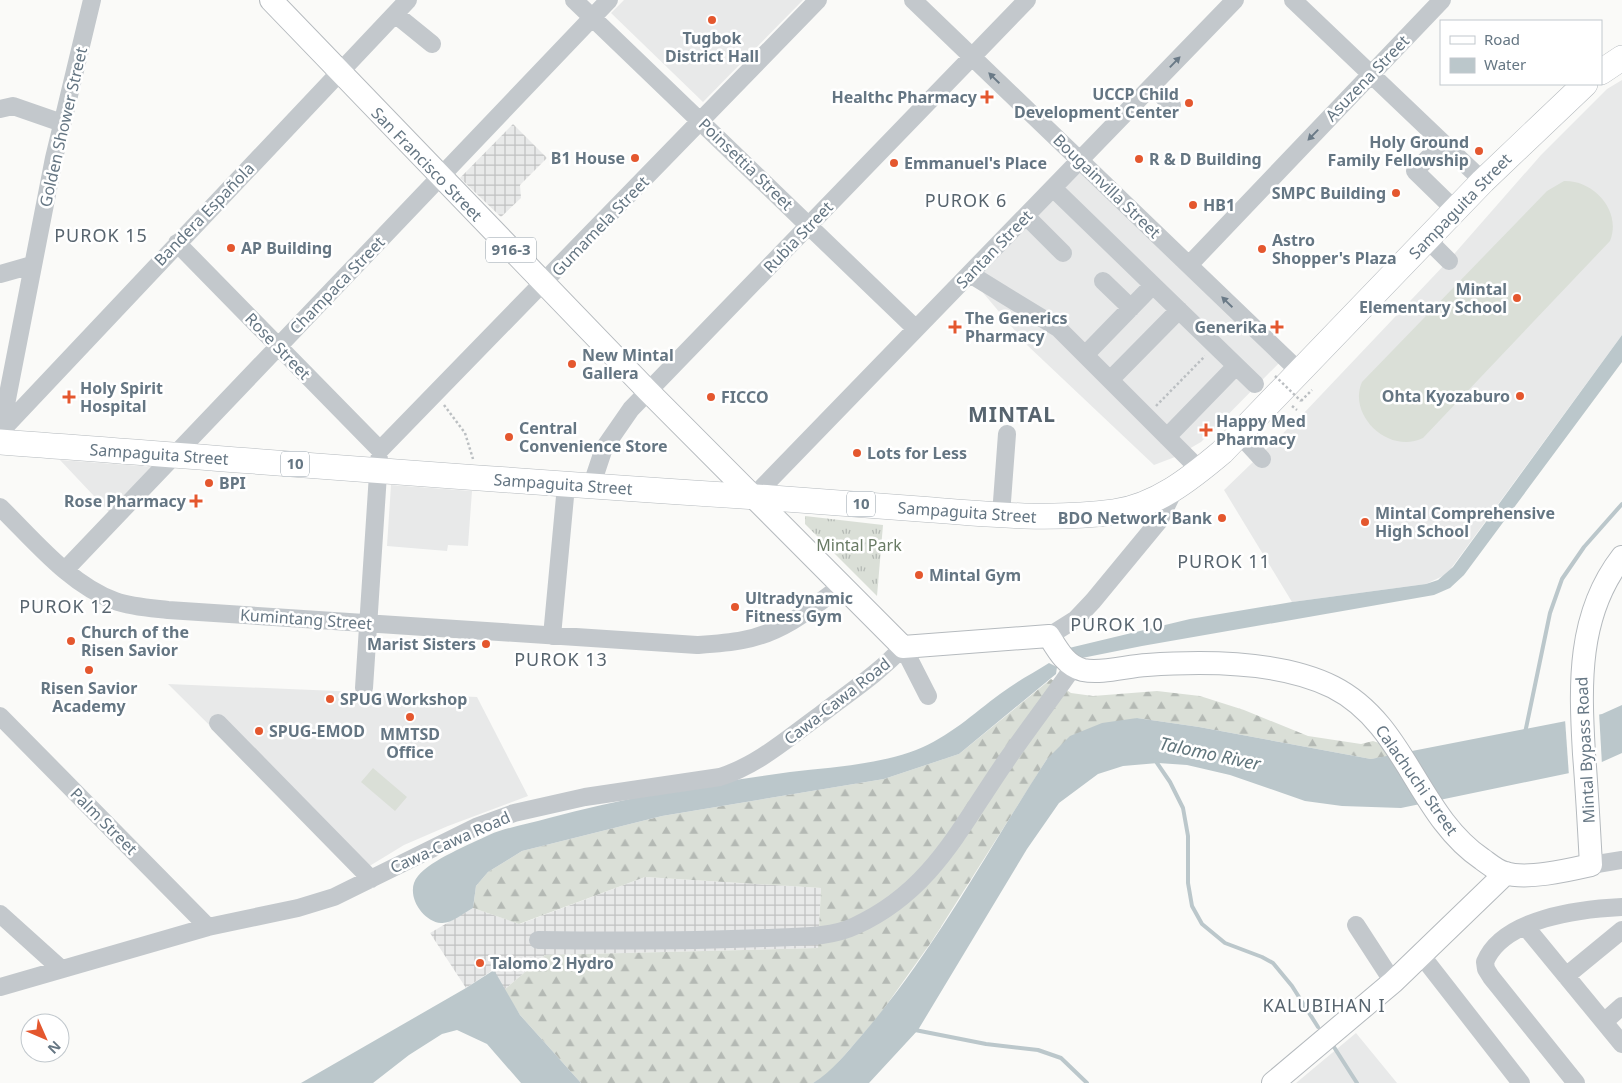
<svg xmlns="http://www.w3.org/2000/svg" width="1622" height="1083" font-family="'Noto Sans',sans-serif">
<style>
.built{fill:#e8e9e9}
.industrial{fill:url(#industrial-grid)}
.forest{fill:url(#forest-firs)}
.park{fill:url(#park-tufts)}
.garden{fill:#dadfd7}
.water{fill:#bbc7cb}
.pier{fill:#fafaf8}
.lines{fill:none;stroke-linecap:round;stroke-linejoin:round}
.stream{stroke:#bbc7cb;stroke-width:4}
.major-casing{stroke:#b5babe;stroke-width:24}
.highway-casing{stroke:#b4b9bd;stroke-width:26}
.path{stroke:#bbbfc2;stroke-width:2.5;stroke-dasharray:2.5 2.5;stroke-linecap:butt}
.minor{stroke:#c3c8cc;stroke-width:18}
.major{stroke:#fff;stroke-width:22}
.highway{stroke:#fff;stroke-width:25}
.path-bridge{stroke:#bbbfc2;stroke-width:2.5;stroke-dasharray:2.5 2.5;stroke-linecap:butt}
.oneway{fill:#6a7a87}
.poi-dot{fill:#e4572e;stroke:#fff;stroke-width:2}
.labels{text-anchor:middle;stroke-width:5;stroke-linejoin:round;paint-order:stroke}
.shield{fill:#fff;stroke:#939fa8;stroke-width:1}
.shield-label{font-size:15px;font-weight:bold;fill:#657683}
.poi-label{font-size:16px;font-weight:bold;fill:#657683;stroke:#fff;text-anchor:start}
.street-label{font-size:16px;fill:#657683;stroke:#fff}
.park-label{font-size:16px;fill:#687a64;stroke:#fff}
.neighbourhood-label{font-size:18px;letter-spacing:1px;fill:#57646e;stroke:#fff}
.water-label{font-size:18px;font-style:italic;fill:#60757c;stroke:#fff}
.district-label{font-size:21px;font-weight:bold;letter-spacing:1px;fill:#57646e;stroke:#fff}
</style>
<defs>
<pattern id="industrial-grid" width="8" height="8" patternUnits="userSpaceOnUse" patternTransform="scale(1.25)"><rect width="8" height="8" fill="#e8e9e9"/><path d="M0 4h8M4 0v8" fill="none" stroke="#c0c1c2"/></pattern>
<pattern id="forest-firs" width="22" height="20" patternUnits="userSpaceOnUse" patternTransform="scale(1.25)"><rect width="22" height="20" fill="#dadfd7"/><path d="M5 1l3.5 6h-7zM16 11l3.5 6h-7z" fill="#b4b9b4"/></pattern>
<pattern id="park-tufts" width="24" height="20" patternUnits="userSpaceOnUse" patternTransform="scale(1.25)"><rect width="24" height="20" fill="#dadfd7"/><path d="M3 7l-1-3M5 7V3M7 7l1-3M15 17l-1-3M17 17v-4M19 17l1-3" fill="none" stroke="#b4b9b4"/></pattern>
</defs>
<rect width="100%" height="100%" fill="#fafaf8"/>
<path class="built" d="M624,0H803L703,102L611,13Z
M1622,80V335L1447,574L1426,584L1292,602L1224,490L1303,414L1448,261L1541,155L1607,89Z
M1081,169L1280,362L1201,442L1175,457L1154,465L1027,345L974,282Z
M60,460L155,467L110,513Z
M391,485L472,491L468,546L448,545L447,551L387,546Z
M168,684L477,697L528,796L448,826L404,845L358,873Z
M1356,1033L1397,1083H1296Z"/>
<path class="industrial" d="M513,124L547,158L520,185L521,198L501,217L460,178Z
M645,877L821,888L818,948L545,955L504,990L493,970L466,988L430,933L473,908L520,924Z"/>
<path class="forest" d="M1051,679L1071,693L1093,696L1157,691L1200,696L1244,710L1308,736L1361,744L1373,741L1379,743L1389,756L1371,759L1199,727L1137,718L1047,759L932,941L878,1017L828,1074L813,1083H581L520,1015L504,990L545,955L818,948L821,888L645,877L519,924L473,908L476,886L488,872L522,851L662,816L884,779L959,754Z"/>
<path class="park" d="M805,516L883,525L877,596L805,524Z"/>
<path class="garden" d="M1564,181C1594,180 1622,211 1610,241L1423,438C1390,455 1347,416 1362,382L1547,191Z
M373,768L407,797L395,811L361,782Z"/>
<path class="water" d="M1622,335V362L1464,575L1450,588L1434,595L1142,646L1077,659L1069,648L1190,619L1292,602L1426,584L1438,580L1453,567Z
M1049,663L1057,667L1056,674L959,754L884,779L662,816L522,851L488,872L476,886L473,908C464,913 451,924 441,923C421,921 404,892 418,876C431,860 470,844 489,835C507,827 529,824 549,818C627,797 709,783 790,772C832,767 876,765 916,750C949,737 973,714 1000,694C1016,682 1033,673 1049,663Z
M1622,705V753L1584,770L1401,808L1342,806L1305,801L1230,775L1187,765L1158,763L1123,766L1098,774L1059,803L1027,849L918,1030L869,1083H813C833,1071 846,1053 862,1035C934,952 987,851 1047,759L1070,736L1102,723L1137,718L1199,727L1371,759L1602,714Z
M494,970L520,1015L581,1083H521L487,1044L457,1030L442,1034L409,1055L373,1083H301L466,988Z"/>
<path class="pier" d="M1599,712L1602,765L1585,773L1569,776L1565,719Z"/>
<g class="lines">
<path class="stream" d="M1525,733L1550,613L1562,579L1584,547L1622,504
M1155,760L1170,782L1183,808L1188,836V883L1192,906L1202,924L1225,943L1262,957L1273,963L1292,986L1318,1027
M915,1030L986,1044L1038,1050L1061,1058L1087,1083
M1332,1044L1357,1083"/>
<g class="major-casing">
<path id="major" d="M271,0L648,391L903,647L1049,636C1057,649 1066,666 1083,670C1102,674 1127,666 1147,665C1204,661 1281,661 1333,687C1406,724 1417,815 1482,859C1489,864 1497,871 1505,873C1527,880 1569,870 1591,865C1589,828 1587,791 1584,754C1580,685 1577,615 1622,557
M1273,1083L1393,982L1506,873"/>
</g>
<g class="highway-casing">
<path id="highway" d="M1601,72L1622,58
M0,442C257,461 514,482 772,498C826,502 879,506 933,510C994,515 1054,520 1114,512C1156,506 1190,479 1222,452L1483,181L1585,84"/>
</g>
<path class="path" d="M1301,401L1312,390
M444,405L465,433L473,459
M1156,406L1205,356
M1292,406L1297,410"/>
<path class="minor" d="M574,0L916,329
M913,0L1300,372
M1293,0L1483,181
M395,14L432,44
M1152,86L1172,105
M0,109L13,106L62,123
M1443,143L1415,171L1455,210
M1053,188L1255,384
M1026,216L1063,253
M1428,240L1449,261
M177,243L380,450
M1189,265L1442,0
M0,274L32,265
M970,274L1058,328L1200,470
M1103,281L1131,308
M1086,354L1153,285
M1111,379L1179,310
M1,430L54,158L92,0
M1,431L408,0
M1240,435L1262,459
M1167,437L1236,366
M380,450L818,0
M591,487L604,448L631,409L1027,0
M753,497L1235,0
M0,507C34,540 69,584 115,601C132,607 150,608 168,610L697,645C712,644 728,643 743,640C782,633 811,609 841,586
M1001,515L1007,434
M65,570L609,0
M552,636L566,486
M1049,636L1076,619L1093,601L1159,521L1175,488
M364,688L379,459
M0,716L208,927
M218,723L371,879
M1591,865L1622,860
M0,914L60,968
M1356,925L1393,982
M1525,926L1622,1044
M538,940C614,941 690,941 765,938C794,936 828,939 855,926C932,891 960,827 1006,761C1028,729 1052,698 1074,666
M1422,956L1521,1083
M1566,976L1622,930
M0,987L208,927L298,908L334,897L476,827L514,813L585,797L720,777C758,765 788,738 820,715C848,693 878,674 903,647L928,696
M1604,1022L1622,1006
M1576,1083L1491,977L1486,969L1485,962C1503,918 1580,909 1622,907"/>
<use href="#major" class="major"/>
<use href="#highway" class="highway"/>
<path class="path-bridge" d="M1275,376L1301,401"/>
</g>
<defs><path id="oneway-solid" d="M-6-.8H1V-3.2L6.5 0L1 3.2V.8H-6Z" transform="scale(1.25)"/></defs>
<g class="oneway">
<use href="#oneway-solid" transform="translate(1175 62) rotate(-46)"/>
<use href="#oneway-solid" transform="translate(994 78) rotate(-136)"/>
<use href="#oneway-solid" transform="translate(1313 135) rotate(134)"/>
<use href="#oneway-solid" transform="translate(1227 302) rotate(-136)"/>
</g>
<g class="poi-dot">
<circle cx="712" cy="20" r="5"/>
<path d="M984.5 89.5h5v5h5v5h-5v5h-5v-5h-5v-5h5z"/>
<circle cx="1189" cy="103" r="5"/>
<circle cx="1479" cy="151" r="5"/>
<circle cx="635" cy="158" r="5"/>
<circle cx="1139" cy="159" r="5"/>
<circle cx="894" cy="163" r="5"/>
<circle cx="1396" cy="193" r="5"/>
<circle cx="1193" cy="205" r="5"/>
<circle cx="231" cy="248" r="5"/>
<circle cx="1262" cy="249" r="5"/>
<circle cx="1517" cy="298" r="5"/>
<path d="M952.5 319.5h5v5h5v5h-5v5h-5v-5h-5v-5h5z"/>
<path d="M1274.5 319.5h5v5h5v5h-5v5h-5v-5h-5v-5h5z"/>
<circle cx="572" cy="364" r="5"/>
<circle cx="1520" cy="396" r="5"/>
<path d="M66.5 389.5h5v5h5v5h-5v5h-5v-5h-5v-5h5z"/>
<circle cx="711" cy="397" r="5"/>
<path d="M1203.5 422.5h5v5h5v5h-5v5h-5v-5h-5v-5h5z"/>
<circle cx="509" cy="437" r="5"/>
<circle cx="857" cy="453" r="5"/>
<circle cx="209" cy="483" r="5"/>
<path d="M193.5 493.5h5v5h5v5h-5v5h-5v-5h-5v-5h5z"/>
<circle cx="1222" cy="518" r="5"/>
<circle cx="1365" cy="522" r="5"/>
<circle cx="919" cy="575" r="5"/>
<circle cx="735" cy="607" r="5"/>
<circle cx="71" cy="641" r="5"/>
<circle cx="486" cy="644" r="5"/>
<circle cx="89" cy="670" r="5"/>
<circle cx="330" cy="699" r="5"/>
<circle cx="410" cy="717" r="5"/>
<circle cx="259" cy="731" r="5"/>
<circle cx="480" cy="963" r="5"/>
</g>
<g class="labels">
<g class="shield">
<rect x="486" y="237.5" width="50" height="25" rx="4"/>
<rect x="281" y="451.5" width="28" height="25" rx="4"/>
<rect x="847" y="491.5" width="28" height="25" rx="4"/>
</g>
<g class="shield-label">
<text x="511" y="255">916-3</text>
<text x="295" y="469">10</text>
<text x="861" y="509">10</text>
</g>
<g class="poi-label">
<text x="712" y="44" text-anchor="middle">Tugbok<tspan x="712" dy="18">District Hall</tspan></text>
<text x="1179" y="100" text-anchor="end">UCCP Child<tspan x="1179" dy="18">Development Center</tspan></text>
<text x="977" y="103" text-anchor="end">Healthc Pharmacy</text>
<text x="1469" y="148" text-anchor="end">Holy Ground<tspan x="1469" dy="18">Family Fellowship</tspan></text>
<text x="625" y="164" text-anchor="end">B1 House</text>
<text x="1149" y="165">R &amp; D Building</text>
<text x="904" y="169">Emmanuel's Place</text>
<text x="1386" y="199" text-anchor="end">SMPC Building</text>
<text x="1203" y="211">HB1</text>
<text x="1272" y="246">Astro<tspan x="1272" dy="18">Shopper's Plaza</tspan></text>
<text x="241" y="254">AP Building</text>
<text x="1507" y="295" text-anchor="end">Mintal<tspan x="1507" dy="18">Elementary School</tspan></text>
<text x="965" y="324">The Generics<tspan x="965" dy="18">Pharmacy</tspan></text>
<text x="1267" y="333" text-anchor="end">Generika</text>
<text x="582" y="361">New Mintal<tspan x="582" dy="18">Gallera</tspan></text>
<text x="80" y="394">Holy Spirit<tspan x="80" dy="18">Hospital</tspan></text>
<text x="1510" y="402" text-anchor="end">Ohta Kyozaburo</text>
<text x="721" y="403">FICCO</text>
<text x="1216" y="427">Happy Med<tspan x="1216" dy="18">Pharmacy</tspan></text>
<text x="519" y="434">Central<tspan x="519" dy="18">Convenience Store</tspan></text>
<text x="867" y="459">Lots for Less</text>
<text x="219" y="489">BPI</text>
<text x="186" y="507" text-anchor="end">Rose Pharmacy</text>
<text x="1375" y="519">Mintal Comprehensive<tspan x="1375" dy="18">High School</tspan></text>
<text x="1212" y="524" text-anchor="end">BDO Network Bank</text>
<text x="929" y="581">Mintal Gym</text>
<text x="745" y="604">Ultradynamic<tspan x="745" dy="18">Fitness Gym</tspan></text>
<text x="81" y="638">Church of the<tspan x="81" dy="18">Risen Savior</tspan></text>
<text x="476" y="650" text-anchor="end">Marist Sisters</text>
<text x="89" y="694" text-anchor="middle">Risen Savior<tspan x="89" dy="18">Academy</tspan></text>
<text x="340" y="705">SPUG Workshop</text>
<text x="269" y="737">SPUG-EMOD</text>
<text x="410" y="740" text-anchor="middle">MMTSD<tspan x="410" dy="18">Office</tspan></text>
<text x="490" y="969">Talomo 2 Hydro</text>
</g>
<g class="street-label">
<text transform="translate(1367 78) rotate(-46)" y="6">Asuzena Street</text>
<text transform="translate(63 127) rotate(-77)" y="6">Golden Shower Street</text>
<text transform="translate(427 164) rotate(46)" y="6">San Francisco Street</text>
<text transform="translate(746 164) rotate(44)" y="6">Poinsettia Street</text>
<text transform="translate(1107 186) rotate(44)" y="6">Bougainvilla Street</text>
<text transform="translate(1460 206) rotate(-46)" y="6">Sampaguita Street</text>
<text transform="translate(204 214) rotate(-46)" y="6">Bandera Española</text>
<text transform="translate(600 226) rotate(-46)" y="6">Gumamela Street</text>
<text transform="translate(798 237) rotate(-46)" y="6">Rubia Street</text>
<text transform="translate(994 249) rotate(-46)" y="6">Santan Street</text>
<text transform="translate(337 285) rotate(-46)" y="6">Champaca Street</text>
<text transform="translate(278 346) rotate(46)" y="6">Rose Street</text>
<text transform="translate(159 454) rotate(4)" y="6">Sampaguita Street</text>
<text transform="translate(563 484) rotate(4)" y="6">Sampaguita Street</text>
<text transform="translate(967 512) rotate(4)" y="6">Sampaguita Street</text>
<text transform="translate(306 619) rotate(4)" y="6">Kumintang Street</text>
<text transform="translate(837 701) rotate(-38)" y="6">Cawa-Cawa Road</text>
<text transform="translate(1585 750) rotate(-93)" y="6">Mintal Bypass Road</text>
<text transform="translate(1417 780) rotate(55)" y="6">Calachuchi Street</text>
<text transform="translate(104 821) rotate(45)" y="6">Palm Street</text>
<text transform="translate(450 842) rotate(-24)" y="6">Cawa-Cawa Road</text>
</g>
<g class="park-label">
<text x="859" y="551">Mintal Park</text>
</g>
<g class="neighbourhood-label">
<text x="966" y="207">PUROK 6</text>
<text x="101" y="242">PUROK 15</text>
<text x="1224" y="568">PUROK 11</text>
<text x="66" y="613">PUROK 12</text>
<text x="1117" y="631">PUROK 10</text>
<text x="561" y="666">PUROK 13</text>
<text x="1324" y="1012">KALUBIHAN I</text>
</g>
<g class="water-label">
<text transform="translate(1210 754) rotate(12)" y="6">Talomo River</text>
</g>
<g class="district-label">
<text x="1012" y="422">MINTAL</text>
</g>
</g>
<rect x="1440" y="20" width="162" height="65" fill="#ffffff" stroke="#c1c8cd"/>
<rect x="1450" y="36" width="25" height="8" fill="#ffffff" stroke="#c1c8cd"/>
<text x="1484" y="45" font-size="15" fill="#657683">Road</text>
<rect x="1450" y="58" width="25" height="15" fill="#bbc7cb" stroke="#c1c8cd"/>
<text x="1484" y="70" font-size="15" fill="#657683">Water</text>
<g transform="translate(45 1038) rotate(135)"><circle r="24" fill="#ffffff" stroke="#c1c8cd"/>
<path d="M0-4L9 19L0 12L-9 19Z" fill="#e4572e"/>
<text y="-8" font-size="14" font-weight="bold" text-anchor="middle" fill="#657683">N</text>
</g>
</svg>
